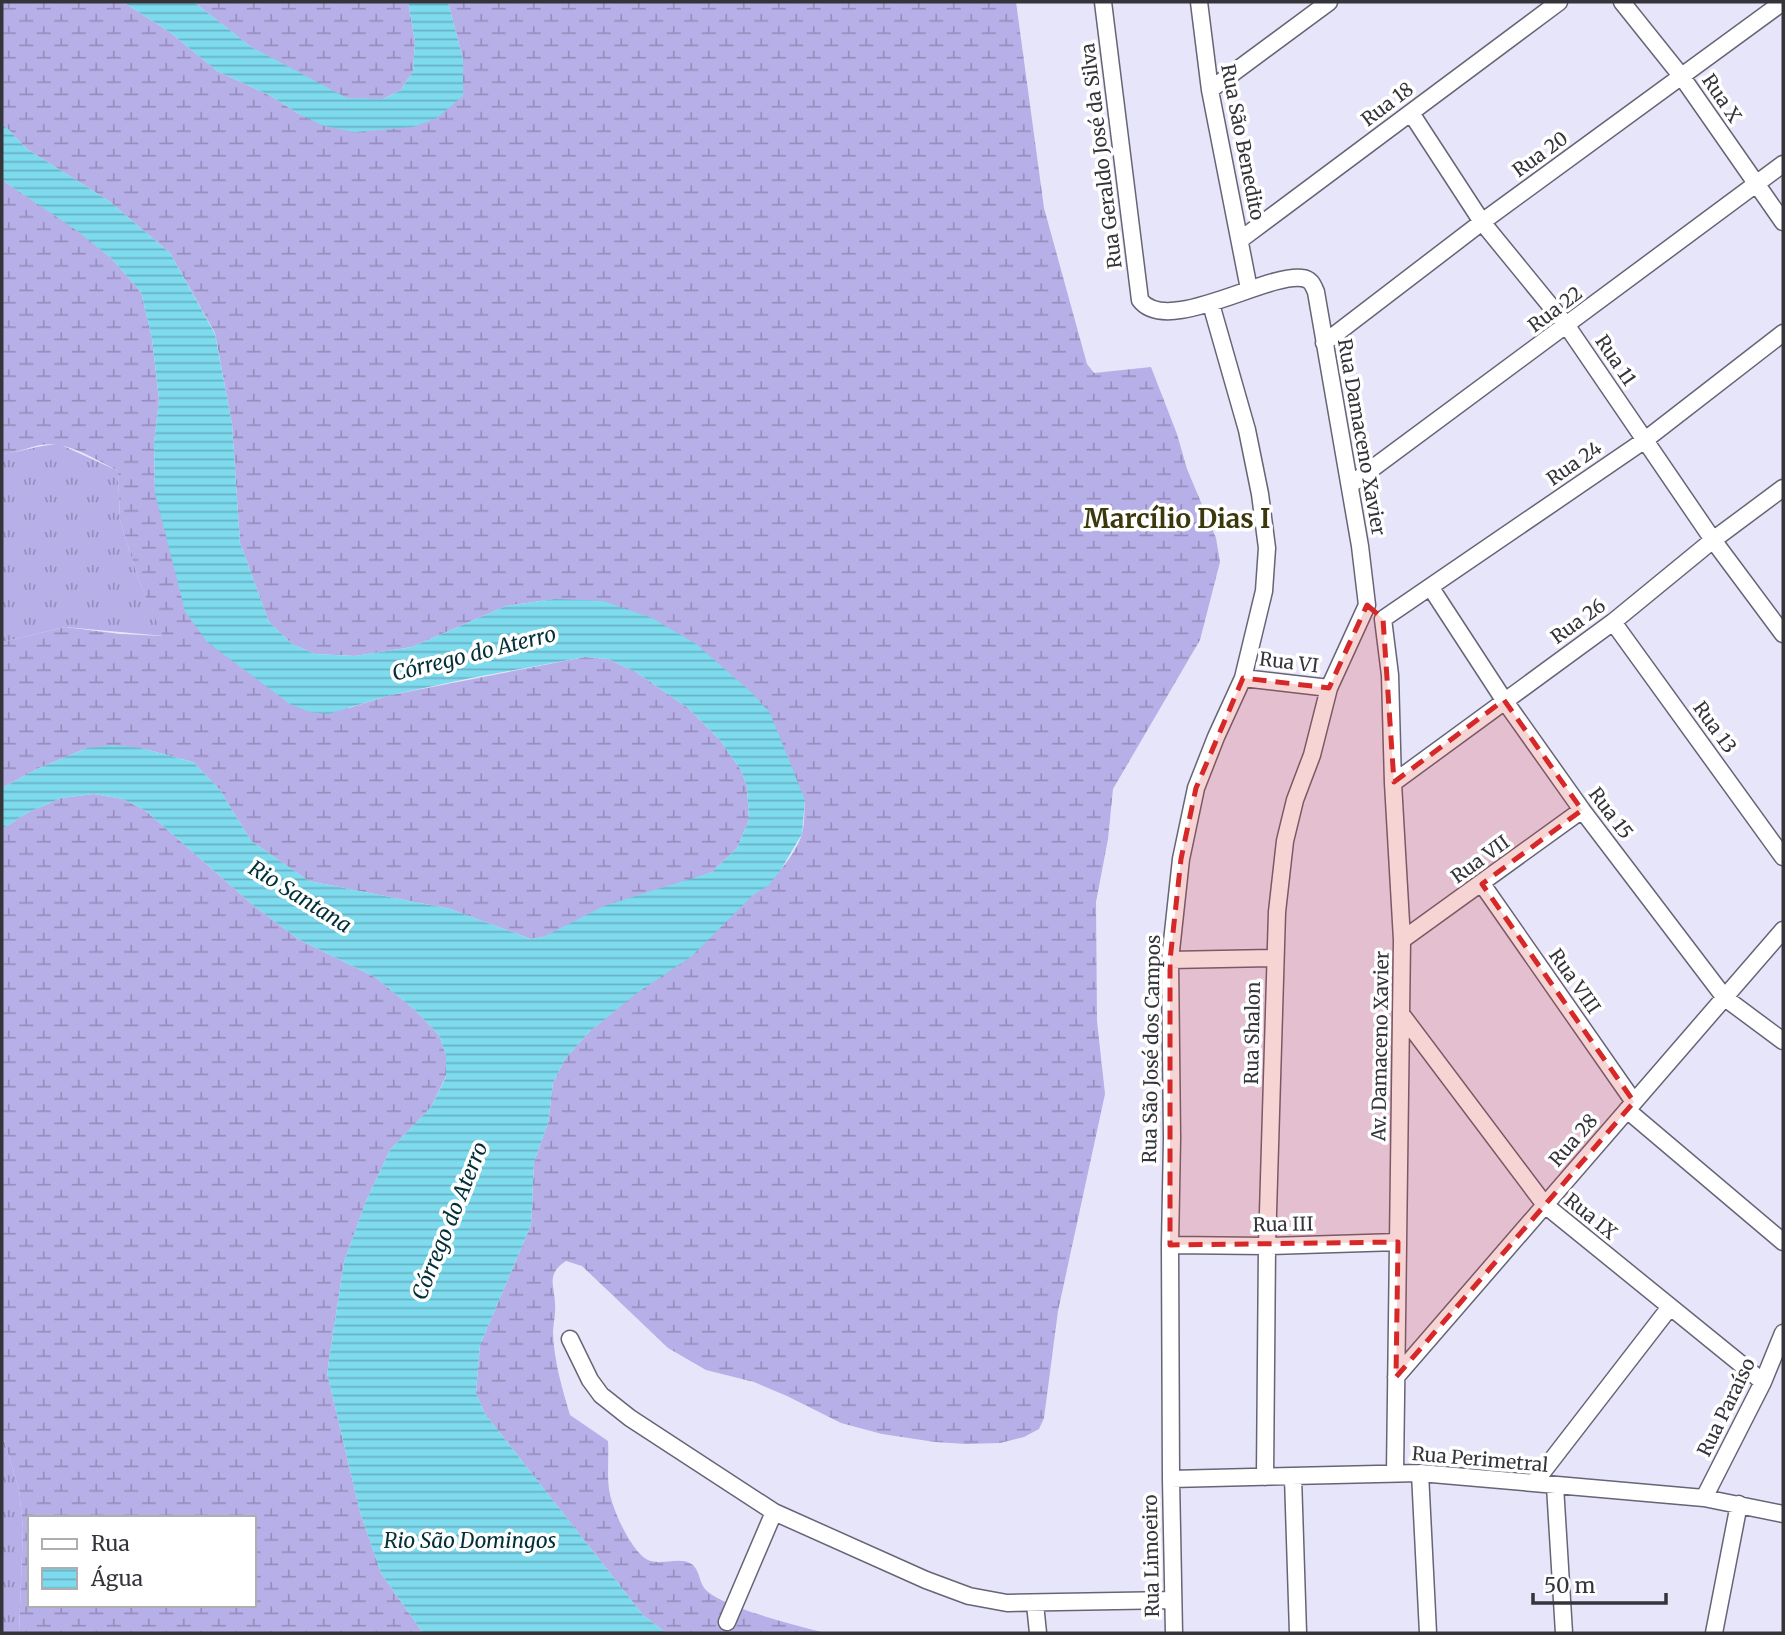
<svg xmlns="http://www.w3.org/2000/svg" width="1785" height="1635" font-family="Merriweather,serif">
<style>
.grass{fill:url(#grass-tufts)}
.wetland{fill:url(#wetland-marsh);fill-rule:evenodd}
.water{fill:url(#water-rules)}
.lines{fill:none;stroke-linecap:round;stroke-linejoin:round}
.street-casing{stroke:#666475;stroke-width:19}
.street{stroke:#fff;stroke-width:16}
.marked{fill:#d62828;fill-opacity:0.2;stroke:#d62828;stroke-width:5;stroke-dasharray:14 9;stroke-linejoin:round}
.labels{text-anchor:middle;stroke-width:7;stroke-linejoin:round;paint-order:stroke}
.street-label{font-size:19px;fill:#35343b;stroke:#fff}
.water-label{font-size:21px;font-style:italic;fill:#013038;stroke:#fff}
.district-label{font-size:26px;font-weight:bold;fill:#3b380e;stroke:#fff}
</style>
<defs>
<pattern id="grass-tufts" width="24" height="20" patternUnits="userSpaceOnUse" patternTransform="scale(1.75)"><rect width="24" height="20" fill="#b7afe8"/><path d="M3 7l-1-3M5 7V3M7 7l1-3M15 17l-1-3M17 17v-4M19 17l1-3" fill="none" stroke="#968fbd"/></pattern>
<pattern id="wetland-marsh" width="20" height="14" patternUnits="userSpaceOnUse" patternTransform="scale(1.75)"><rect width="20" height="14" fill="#b7afe8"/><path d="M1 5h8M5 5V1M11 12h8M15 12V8" fill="none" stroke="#968fbd"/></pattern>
<pattern id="water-rules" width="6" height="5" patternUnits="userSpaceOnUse" patternTransform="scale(1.75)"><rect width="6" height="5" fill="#7edbee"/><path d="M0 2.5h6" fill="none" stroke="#68b2c2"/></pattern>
</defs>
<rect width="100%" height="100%" fill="#e7e5f9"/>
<path class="grass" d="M59,444L118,471L120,520L140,584L164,636L65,627L2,642V454C21,452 39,445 59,444Z
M2,1434L19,1489L23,1528L19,1633H2Z"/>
<path class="wetland" d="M2,2H123L171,33L217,71L271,96L299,114L355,132L463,59L448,2H1016L1044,208L1087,364L1094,373L1151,367L1177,434L1187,469L1216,538L1220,562L1200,640L1113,789L1108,839L1096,902L1097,1021L1105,1094L1058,1311L1044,1418L1039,1429L1024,1437L1000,1443L966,1444L935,1442L882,1434L841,1423L787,1396L754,1382L706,1370L668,1348L582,1266L566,1261C545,1275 555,1285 555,1305C556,1314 553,1324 553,1333C554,1361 562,1388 570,1415L608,1441C609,1457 607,1474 609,1489C611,1507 633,1557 651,1561C664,1565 681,1556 693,1565C700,1572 699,1582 705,1589C720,1607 799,1626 825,1633H666L643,1615L485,1414L476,1393L480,1345L531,1225L534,1162L548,1123L553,1083L565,1059L589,1032L754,894C772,883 796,854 802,834C805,823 804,810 805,800L554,599L506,606L412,647L355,656L315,654L292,644L269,622L240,543L232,424L215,333L170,253L109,201L27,149L2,123Z
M194,2H408L415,41L413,71L401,90L383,99H347L251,47Z
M2,180L77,230L111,258L141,292L152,339L159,400L154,444L155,493L278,694L290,704L349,708L391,695L585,657L608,659L636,672L688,708L719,739L741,770L747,787L749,820L737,848L712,872L543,937L531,939L450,909L309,881L251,841L220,790L193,762L141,748H87L37,769L2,788V642L65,627L120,634L163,636L140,584L120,520L118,471C95,459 67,440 40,445C27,448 15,453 2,454Z
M94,794L123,799L146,811L253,905L298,939L375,977L415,1010L439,1035L446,1055V1076L431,1107L390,1150L366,1201L344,1262L327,1373L360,1512L381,1573L423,1633H19L23,1528L19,1489L2,1434V829L27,813L61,798ZM30,1518H254V1605H30Z"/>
<path class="water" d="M123,2H194L251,47L347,98L383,99L401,90L413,71L415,41L408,2H448L463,59V96L437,118L413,127L355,132L324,126L299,114L271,96L217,71L171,33Z
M2,123L27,149L109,201L170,253L215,334L232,424L240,543L269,622L292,644L315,654L355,656L412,647L506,606L554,599L603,601L652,618L696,644L751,692L770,713L805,800L802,834L780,871L768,886L754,894L692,956L637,993L589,1032L565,1059L553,1083L548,1123L534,1162L531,1225L480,1345L476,1393L485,1414L643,1615L666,1633H423L381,1573L360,1512L327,1373L344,1262L366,1201L390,1150L431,1107L446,1077V1055L439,1035L415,1010L375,977L298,939L253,905L146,811L123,799L94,794L61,798L27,813L2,829V788L37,769L87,748L113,745L141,748L193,762L220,790L251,841L309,881L450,909L531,939L543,937L604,906L712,872L737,848L749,820L747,787L741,770L719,739L688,708L636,672L608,659L585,657L471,678L391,695L328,714L310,712L290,704L207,642L185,611L155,493L154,444L159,400L152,339L141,292L111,258L76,230L2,180Z"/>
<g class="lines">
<g class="street-casing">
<path id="street" d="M1103,2L1140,300C1167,336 1266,273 1302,278C1311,279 1313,285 1316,292L1360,546L1367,605
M1199,2L1210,90L1249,289
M1622,2L1682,77L1783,222
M1210,90L1329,2
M1411,113L1482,222L1567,326L1713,540L1783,634
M1240,240L1559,2
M1324,343L1482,222L1783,2
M1350,485L1783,164
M1431,588L1504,700L1582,810L1725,998L1783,1041
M1383,619L1390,675L1393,783L1402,940L1395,1473
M1383,619L1645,440L1783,333
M1613,622L1783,857
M1243,678L1329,688
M1393,783L1613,622L1713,540L1783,488
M1482,884L1634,1102
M1402,940L1582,810
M1170,960L1274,958
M1402,1015L1545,1205L1763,1382
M1627,1110L1783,1242
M1170,1245L1267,1246L1398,1242
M570,1339L590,1380L601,1395L630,1418L774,1512L926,1580L969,1596L1007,1603L1173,1600
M1396,1377L1783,930
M1420,1473L1428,1633
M1265,1477L1267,1246L1277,912L1285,841L1295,800L1312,755L1329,688L1367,605
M1293,1477L1298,1633
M1171,1479L1420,1473L1704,1498L1783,1514
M1534,1483L1670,1307
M1555,1486L1564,1633
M1704,1498L1763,1382L1783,1333
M1035,1604L1038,1633
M727,1622L774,1512
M1174,1633L1171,1479L1170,1245L1172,1138L1170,960L1181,859L1196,788L1216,737L1243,678L1264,591L1267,548L1260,494L1247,430L1211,304
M1714,1633L1739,1504"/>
</g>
<use href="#street" class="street"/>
</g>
<path class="marked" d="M1367,605L1383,619L1394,782L1504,700L1582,810L1482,884L1634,1102L1396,1377L1398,1242L1170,1245V960L1181,859L1196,788L1243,678L1329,688Z"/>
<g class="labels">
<g class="street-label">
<text transform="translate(1722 98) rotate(56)" y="7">Rua X</text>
<text transform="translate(1387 104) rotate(-37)" y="7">Rua 18</text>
<text transform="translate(1243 142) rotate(79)" y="7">Rua São Benedito</text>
<text transform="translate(1540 154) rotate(-36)" y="7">Rua 20</text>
<text transform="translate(1101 156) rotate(-97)" y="7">Rua Geraldo José da Silva</text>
<text transform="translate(1555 309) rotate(-37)" y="7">Rua 22</text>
<text transform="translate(1616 360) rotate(56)" y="7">Rua 11</text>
<text transform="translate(1362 437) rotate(80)" y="7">Rua Damaceno Xavier</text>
<text transform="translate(1574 463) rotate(-35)" y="7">Rua 24</text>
<text transform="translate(1578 621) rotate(-36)" y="7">Rua 26</text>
<text transform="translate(1289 662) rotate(7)" y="7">Rua VI</text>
<text transform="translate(1715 727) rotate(54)" y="7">Rua 13</text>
<text transform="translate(1611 813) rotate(53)" y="7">Rua 15</text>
<text transform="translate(1480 859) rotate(-36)" y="7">Rua VII</text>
<text transform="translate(1575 981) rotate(55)" y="7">Rua VIII</text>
<text transform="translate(1252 1033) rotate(-89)" y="7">Rua Shalon</text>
<text transform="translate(1380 1046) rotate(-89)" y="7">Av. Damaceno Xavier</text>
<text transform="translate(1151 1049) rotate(-89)" y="7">Rua São José dos Campos</text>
<text transform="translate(1573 1140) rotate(-49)" y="7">Rua 28</text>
<text transform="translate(1591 1216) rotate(39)" y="7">Rua IX</text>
<text transform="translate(1283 1224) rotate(-1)" y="7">Rua III</text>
<text transform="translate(1726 1407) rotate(-64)" y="7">Rua Paraíso</text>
<text transform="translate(1480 1459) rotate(5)" y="7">Rua Perimetral</text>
<text transform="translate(1151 1556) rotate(-91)" y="7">Rua Limoeiro</text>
</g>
<g class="water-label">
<text transform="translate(474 654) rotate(-14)" y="7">Córrego do Aterro</text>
<text transform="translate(300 897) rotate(32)" y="7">Rio Santana</text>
<text transform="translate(450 1221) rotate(-68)" y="7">Córrego do Aterro</text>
<text x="470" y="1548">Rio São Domingos</text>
</g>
<g class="district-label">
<text x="1177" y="528">Marcílio Dias I</text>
</g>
</g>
<rect width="1785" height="1635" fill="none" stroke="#35343b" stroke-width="7"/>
<rect x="28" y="1516" width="228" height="91" fill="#ffffff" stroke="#aeaeb1" stroke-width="2"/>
<rect x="42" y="1539" width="35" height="10" fill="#ffffff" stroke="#aeaeb1" stroke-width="2"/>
<text x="91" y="1551" font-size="21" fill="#35343b">Rua</text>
<rect x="42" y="1568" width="35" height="21" fill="url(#water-rules)" stroke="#aeaeb1" stroke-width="2"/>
<text x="91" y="1586" font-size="21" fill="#35343b">Água</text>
<path d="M1533 1593v10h133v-10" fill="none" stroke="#35343b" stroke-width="3.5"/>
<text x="1544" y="1593" font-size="21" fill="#35343b" stroke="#ffffff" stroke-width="5" paint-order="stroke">50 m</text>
</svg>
